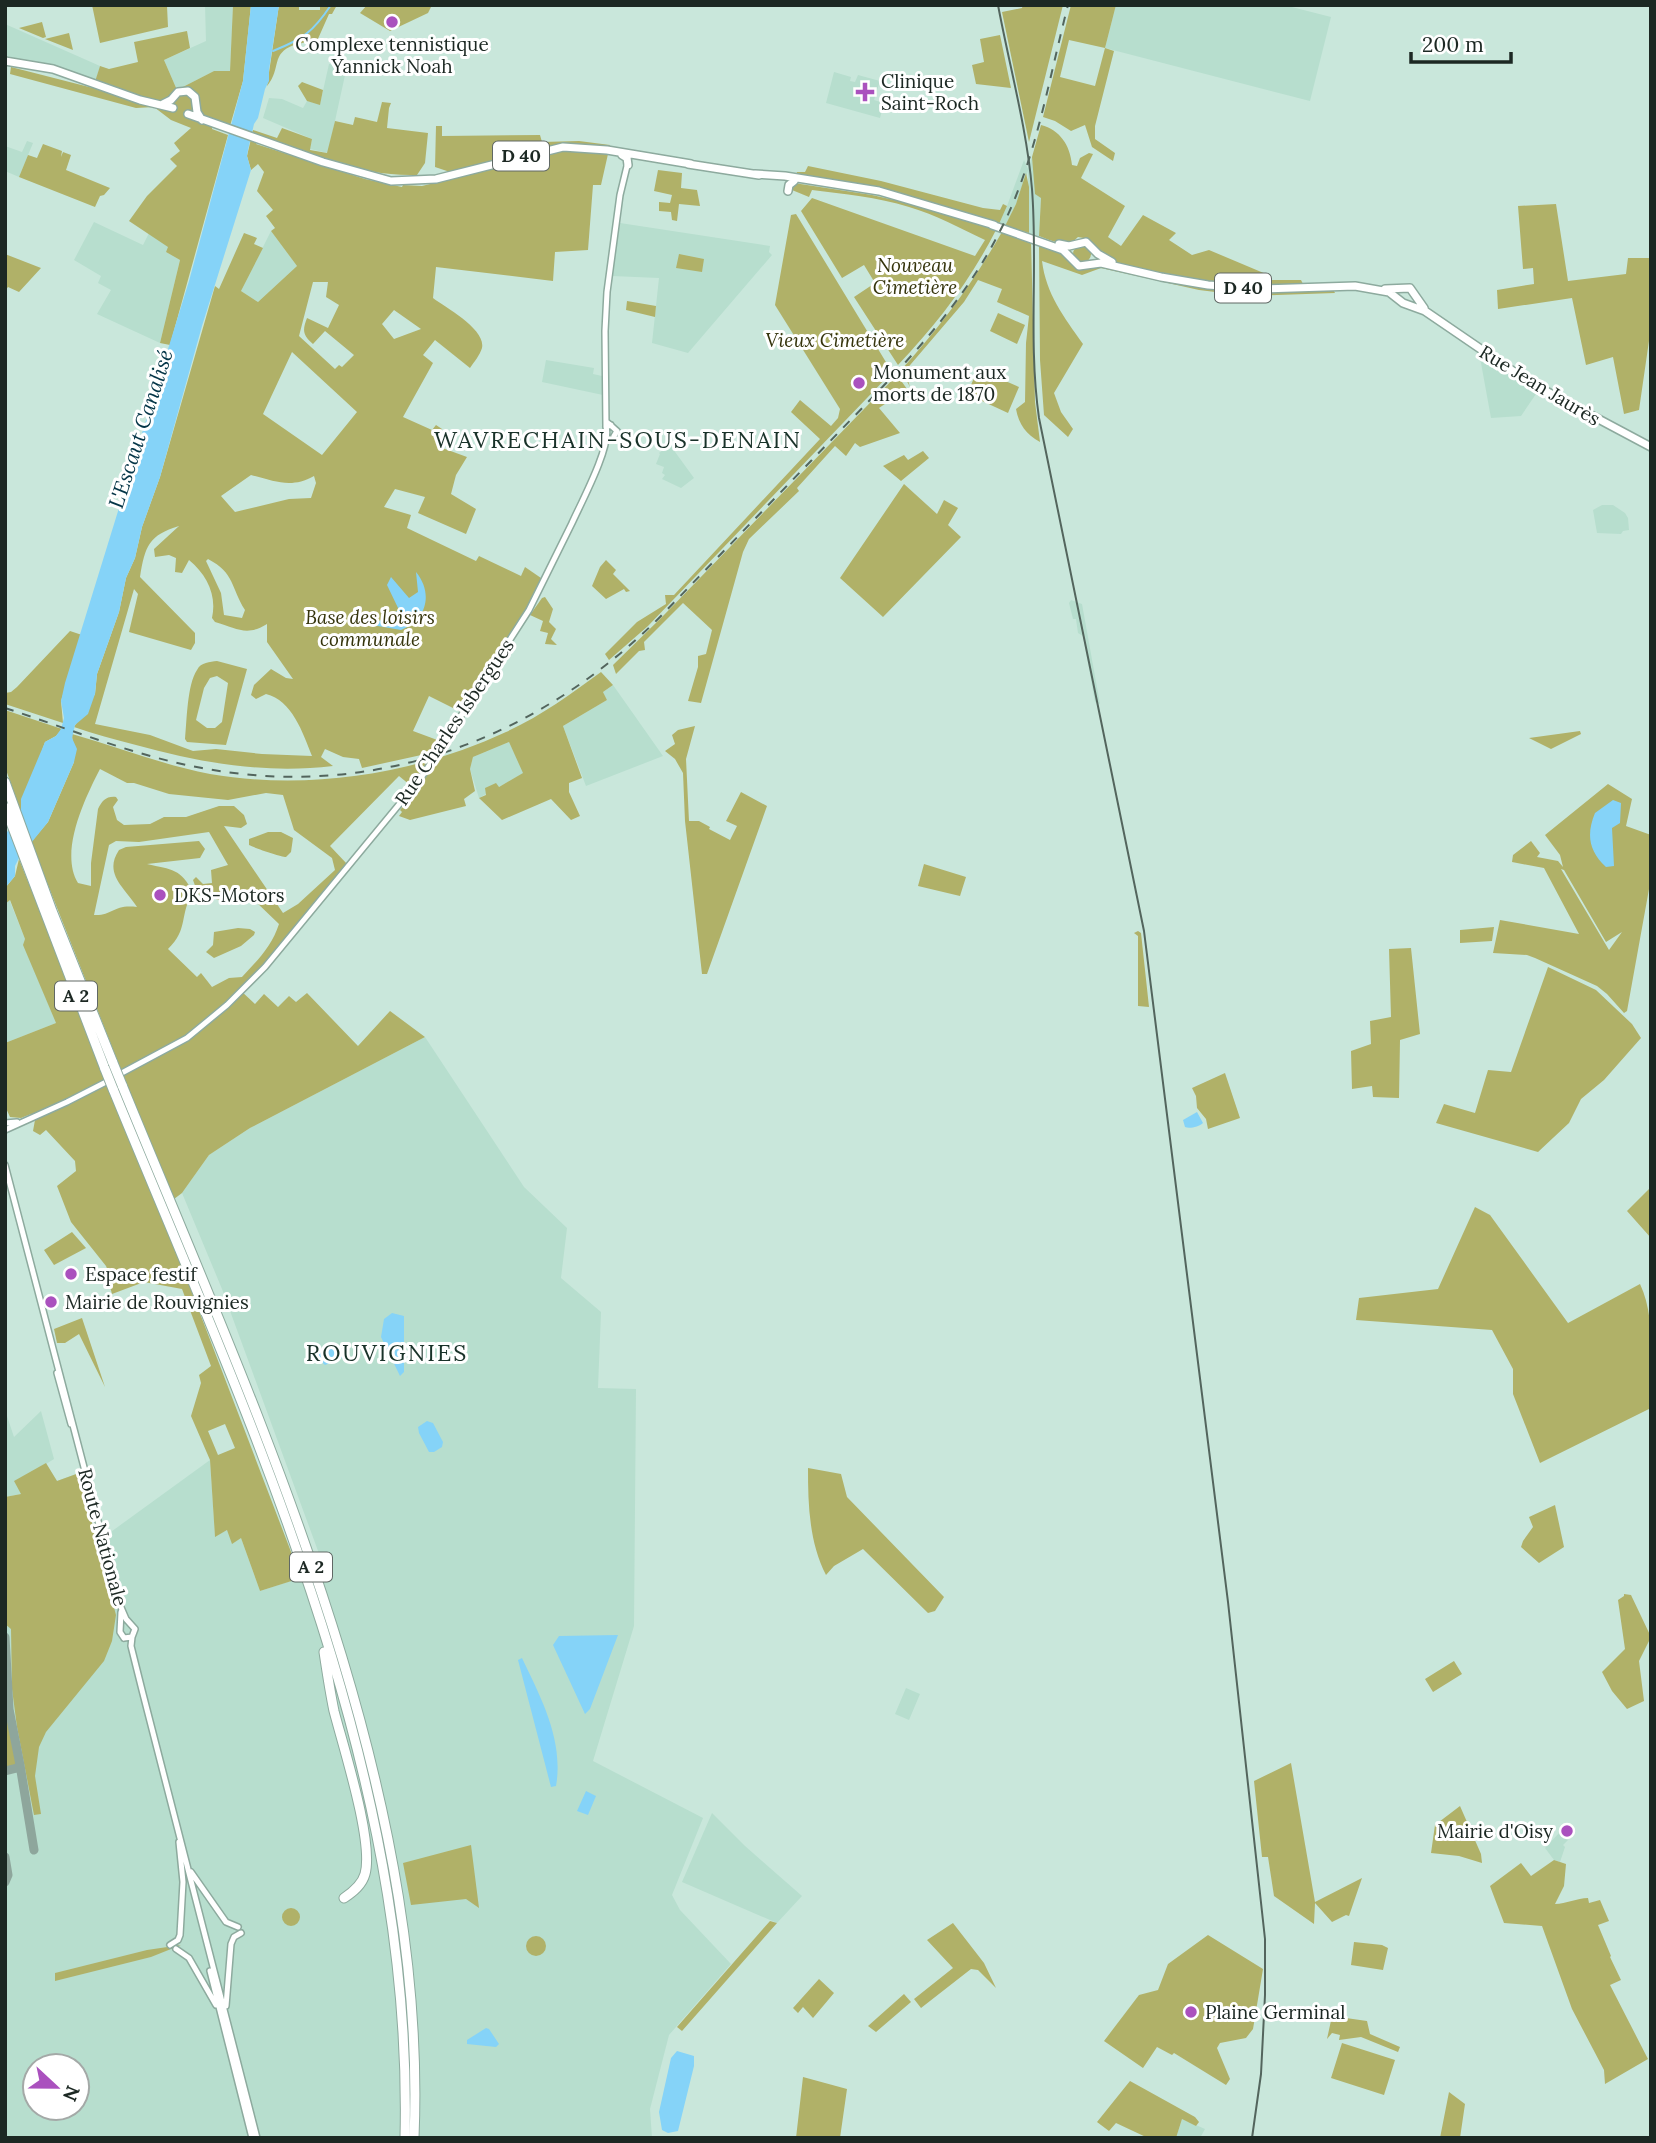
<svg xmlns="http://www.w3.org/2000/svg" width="1656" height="2143" font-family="Lora,serif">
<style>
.built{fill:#b7dece;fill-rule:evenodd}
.green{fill:#b0b168;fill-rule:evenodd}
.water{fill:#85d3f8}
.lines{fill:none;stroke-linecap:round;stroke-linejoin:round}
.stream{stroke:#85d3f8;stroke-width:2}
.taxiway{stroke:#8ea69c;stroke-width:9}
.secondary-casing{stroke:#8daa9e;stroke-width:8}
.primary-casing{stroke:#8daa9e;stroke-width:10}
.highway-casing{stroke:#8daa9e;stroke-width:11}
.secondary{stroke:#fff;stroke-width:5}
.primary{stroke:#fff;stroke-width:7}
.highway{stroke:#fff;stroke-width:9}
.tram{stroke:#53655d;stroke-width:2}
.rail{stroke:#53655d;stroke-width:2;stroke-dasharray:9 9;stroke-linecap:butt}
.highway-bridge-casing{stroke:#8daa9e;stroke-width:11;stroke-linecap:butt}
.highway-bridge{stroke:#fff;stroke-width:9}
.poi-dot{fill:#aa51be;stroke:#fff;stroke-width:2.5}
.labels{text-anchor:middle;stroke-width:6;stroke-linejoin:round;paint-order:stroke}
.shield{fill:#fff;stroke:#606865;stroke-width:2}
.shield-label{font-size:18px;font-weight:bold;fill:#1c2823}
.poi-label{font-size:19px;fill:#1c2823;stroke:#fff;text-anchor:start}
.park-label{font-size:19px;font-style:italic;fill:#35340c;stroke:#fff}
.street-label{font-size:19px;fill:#1c2823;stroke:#fff}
.water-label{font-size:21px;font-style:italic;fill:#043547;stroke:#fff}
.quarter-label{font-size:23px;letter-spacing:2px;fill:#193229;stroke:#fff}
</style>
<rect width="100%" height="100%" fill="#c9e7db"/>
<path class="built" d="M205,5H233L230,71H214L177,90L164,60L206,41Z
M1116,5H1284L1331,17L1310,101L1105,48Z
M5,24L100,66L95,83L5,55Z
M329,64L347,66L328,153L310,149L312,139L263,118L269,98L282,99L303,108L307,101L320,104Z
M834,72L851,77L850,81L855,82L858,75L880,81L874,100L884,103L880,118L826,103Z
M27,141L33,143L19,177L5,171V146L22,152Z
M1032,157L1035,179L1041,197L1039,236L1029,233L1028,171L1016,204L1005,226L999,224L1007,206L1024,160L1028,169Z
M94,222L143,245L149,233L169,247L166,252L180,260L160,343L97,314L111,290L98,283L101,276L74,260Z
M620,223L770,246L769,252L772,255L688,353L652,343L659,278L612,276Z
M271,231L297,266L258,302L241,291Z
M1479,352L1538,391L1521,416L1491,418Z
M546,360L594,368L593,374L602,376L603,395L542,382Z
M670,445L694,478L681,488L662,479L665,475L662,473L664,467L656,464L660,454L659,453Z
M1602,505H1613L1625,513L1628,518L1629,530L1623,531L1621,534L1597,533L1593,510Z
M1071,600L1082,604L1100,704L1095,702L1083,636L1078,633L1076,619H1073L1069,603Z
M613,685L663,756L586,786L563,726L607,700L603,692Z
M509,742L524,773L479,798L470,769L473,757Z
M9,899L25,939L24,945L56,1023L5,1043V904Z
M425,1037L524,1187L567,1228L561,1278L601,1312L598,1388L636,1389L634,1626L593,1761L703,1818L672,1895L680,1910L731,1964L669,2035L650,2109L652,2138H5V1505L21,1494L5,1497V1410L14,1437L41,1411L54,1459L46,1464L57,1481L79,1473L97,1542L210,1460L215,1536L227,1530L241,1538L260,1591L325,1570L222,1289L182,1193L209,1155L250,1128ZM35,2066H77V2108H35Z
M906,1688L920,1694L909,1720L895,1714Z
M712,1813L745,1846L802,1896L777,1923L682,1882Z
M1560,1832L1568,1840L1563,1845L1565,1847L1560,1862L1554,1860L1545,1848Z
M1182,2119L1205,2129L1200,2138H1176Z"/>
<path class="green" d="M92,5L167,6L168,27L100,43Z
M233,5H251L243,81L230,126L213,121L212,129L228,135L170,345L160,343L180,260L166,252L168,247L129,221L147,196L177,166L170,159L180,151L174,143L191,128L171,120L154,107L136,108L10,74L11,67L93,88L100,66L109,69L138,62L134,42L187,31L190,48L164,60L177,90L214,71H230Z
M279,5H299V10H320V5H337L332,14H329L317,41C309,41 303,43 294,45C270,54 282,68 267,86Z
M367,5H432L428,13L390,31L360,13Z
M1023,5H1063L1029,142L1002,12L1022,8Z
M1071,5H1116L1105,48L1114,51L1095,126V139L1115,153L1113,161L1092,147L1085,125L1071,131L1055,121L1043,117ZM1069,40L1105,48L1095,86L1060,77Z
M42,22L46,37L43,38L19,28Z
M69,33L73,50L45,39Z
M1000,35L1011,88L976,84L972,65L984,62L980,39Z
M302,82L323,90L320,105L307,101L298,86Z
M382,102L391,103L389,108L387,128L428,133L425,163L417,175C362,177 310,153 260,136L256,144L365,179L402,187L403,185L422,186L566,150L608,154L601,185H593L588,250L555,252L553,281L436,267L433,298C446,308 486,329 482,348C480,355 474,362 470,368L435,340L423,355L433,363L403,417L432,430L436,425L442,429L437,446L467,457L456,475L451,494L476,509L466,534L418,513L425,497L395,489L384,507L411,515L407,528L476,561L479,556L521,576L525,567L541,578C542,594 472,691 459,711L429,696L413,731L440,741L435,752L362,768L359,759L343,757L325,749L321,757L333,766C265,774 201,763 136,745C114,739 94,734 74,727L95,694L97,674L119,612L126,578L135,558L142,527L160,477L215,286L219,289L244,233L257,238L254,244L263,248L241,291L258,302L297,266L271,231L275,228L266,216L273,210L257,191L264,172L258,164L251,170L247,156L253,130L277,138L282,128L312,139L310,150L327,153L335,121L353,125L355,117L377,122ZM313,282H328L326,297L339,305L328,328L307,318C302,331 303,335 313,344L325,331L354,355L342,367L339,365L335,369L299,336ZM394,310L421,329L394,339L382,324ZM292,352L357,412L322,455L263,414ZM251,475C275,481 291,489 314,476L316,483L311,498L289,499L235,512L221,496ZM179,526L154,549L155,557L169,555L176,558L175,572L182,573L189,560C207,575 217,595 212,618L215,622C237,628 246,637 267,624V642L293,679L286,678L271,669L254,685L251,695L256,699L266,694C292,700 303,733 312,756L262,754L216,749L193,751L150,735L95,724L134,589L138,594L129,632L191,650L195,643V633L140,577C145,546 149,535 179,526ZM208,559C235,573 231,588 245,610L242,618L224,615L221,593L206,561Z
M1041,125C1060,130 1070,145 1072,165L1077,166L1080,158L1089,153L1093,154L1081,178L1125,206L1108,237L1121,246L1143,215L1176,233L1169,240L1192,255L1209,250L1266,274L1264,280H1301L1303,284H1330L1335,293L1248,296L1199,290L1101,268L1082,275L1042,261C1046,294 1064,317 1083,344L1054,393L1061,412L1073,429L1068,437L1044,415L1040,360L1039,243L1066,253L1073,265H1105L1099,251L1089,239L1078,237C1067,249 1053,241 1039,236L1041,198L1035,194L1032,157Z
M436,126H442V136L540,135L542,142L579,141L610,145L609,147L575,144L550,146L450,172L435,167Z
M43,144L62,151L61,157L63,152L71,155L66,170L110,188L104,195L100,196L95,207L19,177L28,155L37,158Z
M808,166L881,181L983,208L1000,210L1003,204L1007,206L999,224L915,199L796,175L797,172H805Z
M658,170L682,173L681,188L697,190L700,206L679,204L677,221L672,220L671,212L659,211V202L670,203L672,195L654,191Z
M1026,173L1029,187V233L1005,226L1016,204Z
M794,183L872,195L912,204L996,230C970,281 937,324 898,365L854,297L875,283L864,265L842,278L801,211L812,198L975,256L985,240C960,228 936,215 909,207C877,197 844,194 812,190L809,197L792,190Z
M1556,204L1568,281L1626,274L1628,258H1651V327L1639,410L1624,414L1613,357L1586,365L1572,298L1498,309L1497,290L1534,284L1533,268L1523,269L1518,206Z
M796,214L892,372L648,626L609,660L605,654L637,622L666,604L665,595H674L820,439L791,412L800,400L831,426L838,418L840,409L775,305L791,215Z
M1002,232L1031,240L1035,402L1040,442C1026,434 1019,425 1016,409L1025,402L1026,343L1029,316L997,302L1002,289L978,280L964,302L905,371L910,387L901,370C940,327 973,283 1002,232Z
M1073 254a9 9 0 1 1 18 0a9 9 0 1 1-18 0Z
M5,254L41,268L19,292L8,287L5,291Z
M679,254L704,259L702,272L676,268Z
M627,301L656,306L655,317L626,310Z
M998,313L1025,325L1017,344L990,331Z
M978,369L1019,387L1008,413L967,394Z
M897,375L907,389L879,408L900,433L860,447L855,443L846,456L835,446L797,488L799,491L749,539L743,552L701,703L688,701L698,667V656L706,654L712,630L683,603L644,642L645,650L639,651L616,674L613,665L663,616Z
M923,451L929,458L901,481L883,466L904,455L908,460Z
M904,484L937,514L944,500L958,508L948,525L961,537L883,617L840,578Z
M606,560L616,570L613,574L630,591L626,592L624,589L606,599L592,586L600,567Z
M545,597L553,609L549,622L556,629L551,639L557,645L545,644L548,633L540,631L543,621L530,615L542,598Z
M70,631L82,635L61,701L63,723L5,704V693L11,692L17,687Z
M217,661L247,669L226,745L187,742L185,739C187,720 187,685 197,670C201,662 210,662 217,661ZM217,676L228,683L222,722L215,728H207L196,720L204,688L210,678Z
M601,672L613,685L603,692L607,700L563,726L582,778L569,783V792L580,816L571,820L551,799L502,820L479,798L486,795L485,788L496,783L499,787L523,773L509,742L473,757L470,769L475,791L464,799L466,806L410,820L399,816L402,812L400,810L416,790L399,776L330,846L347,864L273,955L240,990L255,1004L264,994L278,1007L289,996L296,1002L307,993L358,1046L390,1011L425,1037L250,1128L209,1155L182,1193L174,1199L167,1186L31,842L48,822L74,762L72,734C118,747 163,765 210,774C308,791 416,774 506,732C541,716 571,694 601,672ZM100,769L127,783H134L169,794L228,800L266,793L283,795L294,830L332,858L335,870L298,904L283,913L224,826L241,828L247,824L244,815L234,806H219L186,817H164L150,824L124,825L117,820L113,807L118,800L116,797C106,796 102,801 98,809L91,863V886L78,883C59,852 85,798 100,769ZM209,832L228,865L211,870L212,883L203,884L196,877L193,880L198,894L223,901H255L279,924C272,946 257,961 242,977L229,978L212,987L201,973L197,977L168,949C189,929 179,914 193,893C181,868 172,870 147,864L200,858L205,849L199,841L126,847L119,850C103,874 125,888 137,907C113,904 113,916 94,915L109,845L116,841L139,842Z
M5,710L62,729L56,736L45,742L21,812L5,767Z
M695,726L686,759L689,821H699L710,827L709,829L730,840L737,826L726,821L741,792L767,806L707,974H702L685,821L683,773L675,759L665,751L675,744L672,735L678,730Z
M1580,731L1581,734L1551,749L1529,738Z
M1608,784L1632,799L1626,826L1651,835V878L1627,1011L1624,1013L1607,994L1597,986L1535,958L1527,955L1493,953L1500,920L1579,934L1544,868L1512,862L1513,855L1531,841L1540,853L1537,857L1558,861L1563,867L1560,855L1545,835ZM1561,869L1564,870L1606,942L1622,932L1609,950Z
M268,832H281L293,838L291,852L286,857C281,857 255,848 249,845V839Z
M19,859L188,1282L301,1578L260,1591L241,1538L232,1544L227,1530L215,1537L210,1460L191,1416L201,1383L199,1375L211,1366L182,1289L144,1282L112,1294L108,1279L111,1278L106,1266L71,1222L57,1186L76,1171L75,1161L46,1130L40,1135L33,1131L35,1120L31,1114L21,1118L10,1117L5,1106V1043L56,1023L23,945L25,939L10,900L5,904V888L15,876ZM225,1424L235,1448L218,1455L208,1431Z
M924,864L966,877L960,896L918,886Z
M1494,927L1492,941L1460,943V930Z
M238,928L250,929L255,932L254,935L241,946L214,958L206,952L213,945L214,932Z
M1138,931L1141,933L1149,1007L1138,1006V936L1134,933Z
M1411,948L1420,1034L1400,1040L1399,1098L1373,1097L1372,1086L1352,1089L1351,1051L1371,1044L1370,1021L1391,1017L1389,949Z
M1548,967L1596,990L1632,1024L1641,1038L1604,1080L1581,1099L1569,1123L1538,1152L1436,1123L1444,1104L1475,1113L1488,1070L1511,1072Z
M1225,1073L1240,1118L1208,1129L1206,1119L1197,1108L1196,1096L1192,1088Z
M1651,1187V1238L1627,1211Z
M1475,1207L1490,1215L1568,1323L1640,1284C1656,1317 1651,1370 1651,1408L1540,1463L1513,1394V1369L1492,1330L1356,1320L1359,1298L1438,1289Z
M72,1232L86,1248L54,1265L44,1250Z
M82,1318L105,1387L79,1334L65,1343H57L54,1329Z
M46,1463L57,1481L79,1473L116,1615L112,1641L104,1661L46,1732L39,1747L35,1776L41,1814L34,1815L17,1727L12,1689L11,1629L5,1624V1497L21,1494L14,1481Z
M808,1468L841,1474L847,1497L944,1597L935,1611L928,1613L863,1549L834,1566L826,1575C809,1542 808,1504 808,1468Z
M1555,1505L1564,1547L1539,1563L1521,1547L1523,1541L1533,1527L1529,1517Z
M1624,1594L1631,1595L1651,1637L1639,1661L1644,1701L1627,1709L1612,1691L1602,1672L1625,1649L1618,1600L1624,1596Z
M1454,1661L1462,1674L1433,1692L1425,1679Z
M5,1672L7,1709L17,1763L14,1768L5,1769Z
M1291,1763L1315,1902L1362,1878L1349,1916L1346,1915L1332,1922L1315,1903L1314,1924L1274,1896L1268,1857H1262L1254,1781Z
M1460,1806L1481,1854L1482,1863L1459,1856L1431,1853L1435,1825Z
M471,1845L479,1908L466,1899L411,1905L403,1863Z
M1554,1860L1566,1864L1564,1886L1555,1904C1566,1904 1577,1898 1588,1898L1589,1903L1600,1900L1609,1921L1598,1925L1611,1956L1610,1957L1621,1980L1610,1985L1648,2059L1605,2084L1604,2070L1572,2009L1542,1926L1504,1923L1490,1886L1521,1863L1531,1876Z
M282 1917a9 9 0 1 1 18 0a9 9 0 1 1-18 0Z
M770,1921L777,1923L682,2031L677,2027Z
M953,1923L984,1963L996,1988L978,1970L971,1969L921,2008L914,1999L953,1968L927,1940Z
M1208,1935L1263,1969L1253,2029L1246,2038L1220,2043L1217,2048L1230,2079L1226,2085L1174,2053L1172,2055L1157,2047L1143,2068L1104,2041L1139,1995L1158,1990L1168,1964Z
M526 1946a10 10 0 1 1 20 0a10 10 0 1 1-20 0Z
M1354,1942L1382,1945L1388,1948L1383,1970L1351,1965Z
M181,1945L151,1957L55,1981V1973L147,1950Z
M819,1979L834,1993L813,2018L803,2007L798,2013L793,2008Z
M904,1994L911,2002L876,2032L868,2026Z
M1332,2016L1367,2021L1370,2034L1400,2047L1398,2052L1361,2037L1339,2040L1340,2035L1332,2033L1327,2039Z
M1342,2043L1395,2060L1384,2095L1331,2078Z
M803,2077L847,2089L840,2138H796Z
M1130,2081L1195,2117L1199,2122L1196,2126L1182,2119L1176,2138H1148L1116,2123L1109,2131L1097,2122Z
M1449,2092L1465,2104L1460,2138H1440Z"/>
<path class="water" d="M251,5H279L269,70V81L265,89L258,118L254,124L248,150L247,156L251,170L202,326L160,477L142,527L135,558L126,578L119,612L97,674L95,694L88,714L75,725L72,738L77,749L74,762L48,822L19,858L15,866V876L5,888V835L21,812V799L45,742L56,736L61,729L64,718L61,701L65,683L189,281L243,81Z
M416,572C434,594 426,621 401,630L372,625L399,610L387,585L391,577L409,598L418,592Z
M1613,800L1621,803L1620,823L1612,828L1614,866L1606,867C1589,851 1586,835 1595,813Z
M1197,1112L1203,1123C1199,1127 1189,1129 1185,1127L1183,1120Z
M392,1313L404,1316V1372L400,1376L381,1337L384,1319Z
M329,1348L343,1354L342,1358L325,1365L317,1358L319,1352Z
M427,1421L433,1423L443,1442L442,1447L434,1452H429L419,1433L418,1427Z
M618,1635L590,1709L585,1714L553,1645L559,1636Z
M522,1658C541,1698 564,1740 556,1786L551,1787L518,1660Z
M586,1791L596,1796L588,1815L577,1811Z
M486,2028L489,2029L499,2044L496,2047L467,2044V2040Z
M677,2051L694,2056V2066L678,2131L668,2133L662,2130L659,2112L671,2058Z"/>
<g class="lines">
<path class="stream" d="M273,51C303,39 313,32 331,5"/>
<path class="taxiway" d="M5,1637L9,1709L20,1765L17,1768L5,1771
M20,1765L34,1850
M5,1857L8,1875L5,1882"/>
<g class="secondary-casing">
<path id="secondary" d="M608,423L617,431L614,436
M606,427L605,331L607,292L620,195L628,162
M572,523C581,503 612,445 606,427L611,425
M118,1075L187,1038L227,1005L265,967L397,807L423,775L529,610L573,521
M5,1123L17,1122
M5,1130L67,1102L110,1080
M5,1165L120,1605L126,1619L135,1629L132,1637L124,1638
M57,1373L71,1424
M121,1612L120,1632L124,1638
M132,1637L131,1646L142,1690L257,2138
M191,1872L226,1922L238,1927
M170,1945L178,1940L180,1935L183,1882L179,1842
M176,1949L189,1958L216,2005
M210,1971L252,2138
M226,2006L231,1944L234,1937L241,1933"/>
</g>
<g class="primary-casing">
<path id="primary" d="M5,61L53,69L140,100L173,108
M163,104L171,100L178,92L188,91L195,97L197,112L202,120
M188,114L323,162L391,181L436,179L563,147L607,150L691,164
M622,155L627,158L628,165
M688,164L759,175
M755,174L785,176L879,191L994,225
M788,191L789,185L794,181
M992,225L1063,250L1079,266L1101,263L1161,277L1208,285L1264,289L1355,286L1389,292L1403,303L1425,311L1529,382L1651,447
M1059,244L1069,246L1086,242L1098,254L1112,262
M1385,289L1410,288L1424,308"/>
</g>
<g class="highway-casing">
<path id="highway" d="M5,782L52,911L113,1063
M5,807L105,1069
M122,1085C255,1410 429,1779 414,2138
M113,1089C250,1423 414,1768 405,2138
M324,1652C327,1672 330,1692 334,1711C343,1746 374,1842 365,1874C362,1885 353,1892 344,1898"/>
</g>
<use href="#secondary" class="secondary"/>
<use href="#primary" class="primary"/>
<use href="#highway" class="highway"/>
<path class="tram" d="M998,5C1009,64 1027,129 1032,189C1038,265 1028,342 1039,418L1144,931L1228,1602L1265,1939V1995L1261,2074L1252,2138"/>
<path class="rail" d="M5,708C70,729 135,756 202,768C374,801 538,739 660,617C719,556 778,495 837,434C900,369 964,306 1004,223C1037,155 1049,78 1068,5"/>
<g class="highway-bridge-casing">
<path id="highway-bridge" d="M113,1063L122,1085
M105,1069L113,1089"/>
</g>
<use href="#highway-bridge" class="highway-bridge"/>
</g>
<g class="poi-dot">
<circle cx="392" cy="22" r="7"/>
<path d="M861.5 81.5h7v7h7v7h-7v7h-7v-7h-7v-7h7z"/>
<circle cx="859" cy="383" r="7"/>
<circle cx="160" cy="895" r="7"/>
<circle cx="71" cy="1274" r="7"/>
<circle cx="51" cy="1302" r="7"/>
<circle cx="1567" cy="1831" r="7"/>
<circle cx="1191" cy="2012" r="7"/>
</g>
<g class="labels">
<g class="shield">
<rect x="493" y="141.5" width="56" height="29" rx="5"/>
<rect x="1215" y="273.5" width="56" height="29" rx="5"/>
<rect x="55" y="981.5" width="42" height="29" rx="5"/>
<rect x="290" y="1552.5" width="42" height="29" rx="5"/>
</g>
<g class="shield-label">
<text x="521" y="162">D 40</text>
<text x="1243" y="294">D 40</text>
<text x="76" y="1002">A 2</text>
<text x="311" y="1573">A 2</text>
</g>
<g class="poi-label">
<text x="392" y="51" text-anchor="middle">Complexe tennistique<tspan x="392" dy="22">Yannick Noah</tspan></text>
<text x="881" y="88">Clinique<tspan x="881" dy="22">Saint-Roch</tspan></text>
<text x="873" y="379">Monument aux<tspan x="873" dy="22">morts de 1870</tspan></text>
<text x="174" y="902">DKS-Motors</text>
<text x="85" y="1281">Espace festif</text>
<text x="65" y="1309">Mairie de Rouvignies</text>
<text x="1553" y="1838" text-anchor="end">Mairie d'Oisy</text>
<text x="1205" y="2019">Plaine Germinal</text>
</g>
<g class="park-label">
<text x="915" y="272">Nouveau<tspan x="915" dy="22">Cimetière</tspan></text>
<text x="835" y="347">Vieux Cimetière</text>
<text x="370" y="624">Base des loisirs<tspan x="370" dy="22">communale</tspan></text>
</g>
<g class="street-label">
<text transform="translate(1540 385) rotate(31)" y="7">Rue Jean Jaurès</text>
<text transform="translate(454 722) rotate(-56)" y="7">Rue Charles Isbergues</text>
<text transform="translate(103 1537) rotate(75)" y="7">Route Nationale</text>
</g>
<g class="water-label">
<text transform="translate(141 429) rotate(-72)" y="7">L'Escaut Canalisé</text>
</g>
<g class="quarter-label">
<text x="618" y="448">WAVRECHAIN-SOUS-DENAIN</text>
<text x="387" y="1361">ROUVIGNIES</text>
</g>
</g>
<rect width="1656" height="2143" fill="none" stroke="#1c2823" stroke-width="14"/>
<g transform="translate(56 2087) rotate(112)"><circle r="33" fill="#ffffff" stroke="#a4a9a7" stroke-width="2"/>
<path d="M0-5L12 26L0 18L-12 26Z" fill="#aa51be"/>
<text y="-10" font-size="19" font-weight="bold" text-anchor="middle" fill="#1c2823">N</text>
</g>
<path d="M1411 52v10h100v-10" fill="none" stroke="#1c2823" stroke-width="3.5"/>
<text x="1422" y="52" font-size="21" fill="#1c2823" stroke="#ffffff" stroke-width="5" paint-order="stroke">200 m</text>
</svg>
